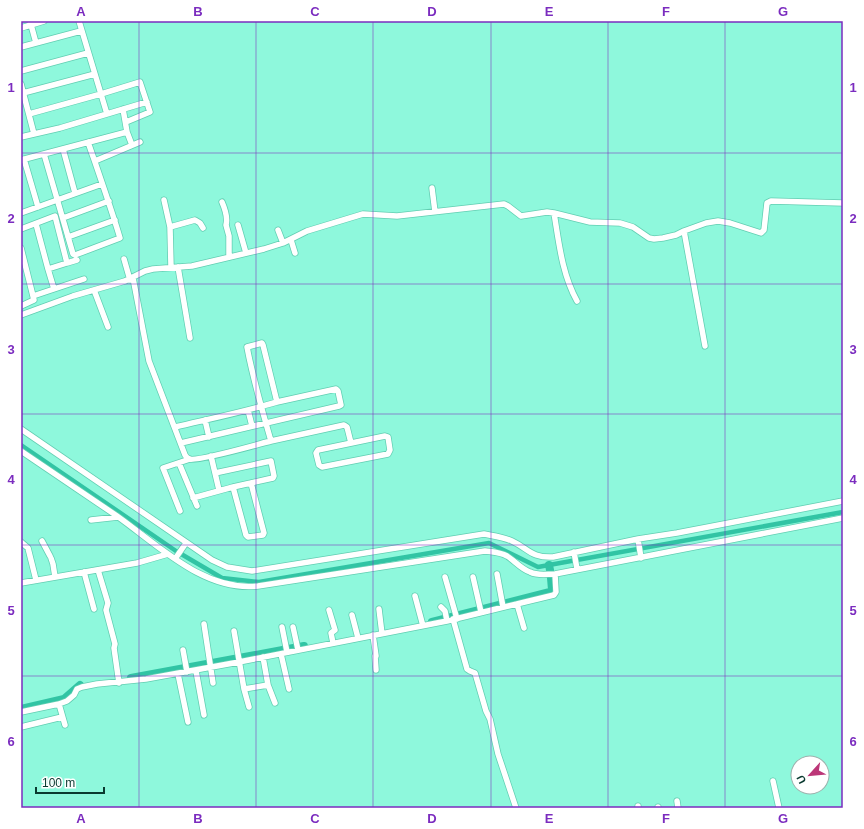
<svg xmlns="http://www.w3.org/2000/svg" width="864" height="829" font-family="Arial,sans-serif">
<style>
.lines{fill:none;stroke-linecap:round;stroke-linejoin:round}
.canal{stroke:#31c4a4;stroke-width:4.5}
.river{stroke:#31c4a4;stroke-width:8}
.minor-casing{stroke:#62ceb2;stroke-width:7}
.minor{stroke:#fff;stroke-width:5.5}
.grid{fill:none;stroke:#7b2cbf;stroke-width:1;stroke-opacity:0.55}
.neatline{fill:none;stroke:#7b2cbf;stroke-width:1.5}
.grid-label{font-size:13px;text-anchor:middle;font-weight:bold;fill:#7b2cbf}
</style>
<rect width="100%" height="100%" fill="#8ef8dc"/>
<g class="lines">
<path class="canal" d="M21,445L176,551L222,578L259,582L489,543L538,567L843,512"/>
<path class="river" d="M549,565L550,570
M432,622L550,592L552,590L551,578
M131,678L304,646
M21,709L64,699L80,685"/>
<g class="minor-casing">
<path id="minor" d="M30,21L36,43
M79,21L107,114
M21,28L44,21
M21,47L81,31
M21,71L88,53
M21,84L34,134
M23,93L95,74
M123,109L127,132L132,145
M29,114L101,94L140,82L150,112L126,122
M21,137L60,128L147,102
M63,149L75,193
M44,154L73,254L75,255L120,238C110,205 99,174 88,142
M24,159L38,207
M21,160L127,132
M95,161L140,142
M432,188L435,212
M164,200L170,227L171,267
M222,202C225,209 228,218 226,225L229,236V257
M21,213L102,184
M554,213C559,243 562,274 577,301
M63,218L109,201
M238,225L246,253
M170,227L195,220L200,223L203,228
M21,229L55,216L67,263L48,269L36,224
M278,230L283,243
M684,231L705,346
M68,237L115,220
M291,240L295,253
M21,248L34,300L21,306
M124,259L130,280
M67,263L77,260
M178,267L190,338
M133,278L149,361L185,455C186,457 187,458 189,459C197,462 259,444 271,441
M54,289L84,279
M94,290L108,327
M33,296L54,289L48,269
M21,315L73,296L125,281L145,271L153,269L192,266L264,249L283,243L307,231L363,214L397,216L504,204L508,206L521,216L547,212L554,213L590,222L620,223L633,227L649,238L654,239L663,238L676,235L684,231L706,223L718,221L730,223L761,233L764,230L767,203L771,201L843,203
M248,410L252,426
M205,420L209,437
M175,427C209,419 243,412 277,402L263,345L262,343L247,347C253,379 262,410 271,441L344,425L347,427L351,443
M21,429L212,560L227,567L252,571L484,534C494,536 503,537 512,541C529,549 531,558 553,557L638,539L677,533L843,501
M385,436L388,437L390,450L388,454L322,467L319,465L316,453L318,450Z
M181,443L339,406L341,405L338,391L336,389L277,402
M21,451C53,473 85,494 117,516C158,545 204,592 258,586L485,551C492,552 500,552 507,556C515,561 521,569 530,572C538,576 546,574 555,574L843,518
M211,456L219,490
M179,463L197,506
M233,487L246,535L248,537L263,535L264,533L251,483
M193,498L233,487L273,478L274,476L271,461L215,473
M180,511L163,468L190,459
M91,520L118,517
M638,539L641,558
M42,541L50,556
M21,542L28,548L36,580
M574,552L577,569
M51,558L53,564L55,577
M175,559L186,543
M98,570L108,603L106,610L115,644L114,648L119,683
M84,572L94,609
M497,574L503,607
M445,577L457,619
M473,577L481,612
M21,583L137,563L168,554
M415,596L423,626
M517,604L524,628
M441,607L445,611L447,621
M379,609L382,634
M329,610L335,630L331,633L333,643
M352,615L358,638
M453,619L467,669L470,671L475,673L486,711L490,719L498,754L516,808
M204,624L213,683
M282,627L287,652
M293,627L298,650
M234,631L244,689L249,707
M373,635L376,656H375L376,670
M183,650L187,672
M281,654L289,689
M263,657L268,685L275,703
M196,671L204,715
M178,674L188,722
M244,689L268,685
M59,704L65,725
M21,712L59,704L67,701L74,695L77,689L82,687L97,684L146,679L239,662L447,621L554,595L556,592L555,574
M21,727L62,717
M773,781L779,808
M677,801L678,808
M638,806V808
M658,807V808"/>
</g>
<use href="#minor" class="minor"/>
</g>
<path class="grid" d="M139,21V808M256,21V808M373,21V808M491,21V808M608,21V808M725,21V808M21,153H843M21,284H843M21,414H843M21,545H843M21,676H843"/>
<rect width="864" height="829" fill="none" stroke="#ffffff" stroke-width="44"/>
<g transform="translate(810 775) rotate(243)"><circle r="19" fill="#ffffff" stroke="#9db0ac"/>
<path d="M0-3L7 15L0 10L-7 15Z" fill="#bc3678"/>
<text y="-6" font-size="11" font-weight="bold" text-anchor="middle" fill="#0a3a30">U</text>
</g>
<path d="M36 787v6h68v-6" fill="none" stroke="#0a3a30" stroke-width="2"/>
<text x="42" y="787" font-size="12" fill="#0a3a30" stroke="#ffffff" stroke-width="3" paint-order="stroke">100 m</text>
<rect x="22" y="22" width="820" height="785" class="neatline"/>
<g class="grid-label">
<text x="81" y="16">A</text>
<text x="198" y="16">B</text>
<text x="315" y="16">C</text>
<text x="432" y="16">D</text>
<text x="549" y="16">E</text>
<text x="666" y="16">F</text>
<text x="783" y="16">G</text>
<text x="11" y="92">1</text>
<text x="853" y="92">1</text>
<text x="11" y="223">2</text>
<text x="853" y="223">2</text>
<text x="11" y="354">3</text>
<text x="853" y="354">3</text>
<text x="11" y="484">4</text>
<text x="853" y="484">4</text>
<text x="11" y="615">5</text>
<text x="853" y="615">5</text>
<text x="11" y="746">6</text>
<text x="853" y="746">6</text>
<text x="81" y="823">A</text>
<text x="198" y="823">B</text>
<text x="315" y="823">C</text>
<text x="432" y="823">D</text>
<text x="549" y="823">E</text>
<text x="666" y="823">F</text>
<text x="783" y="823">G</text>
</g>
</svg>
